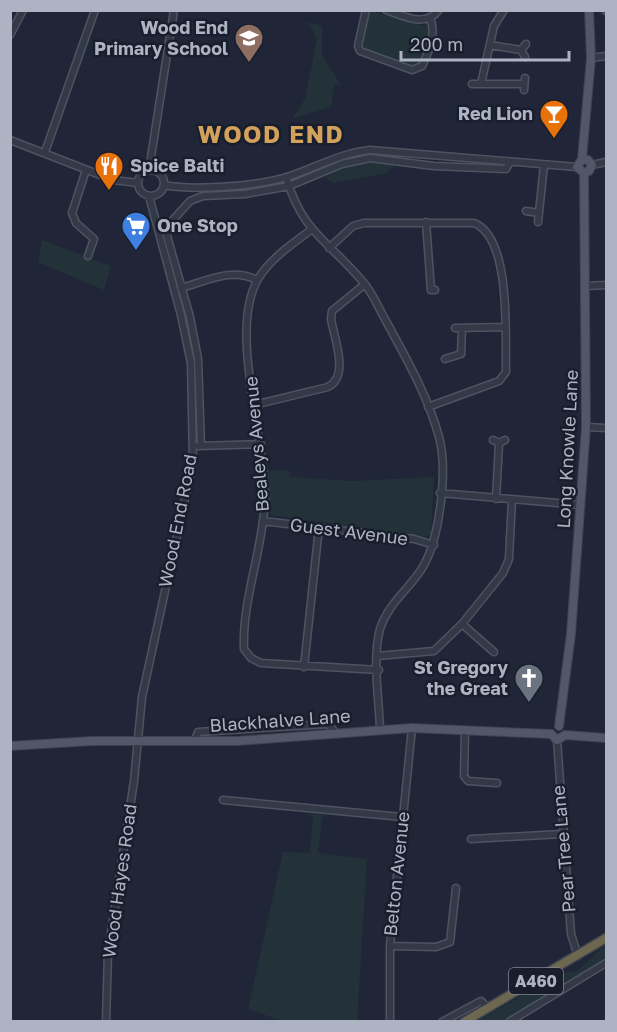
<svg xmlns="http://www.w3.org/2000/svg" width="617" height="1032" font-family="'Golos Text',sans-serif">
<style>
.green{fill:#223238}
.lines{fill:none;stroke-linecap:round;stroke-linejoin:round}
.minor-casing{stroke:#4e5362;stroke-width:9}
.major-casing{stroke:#3d4251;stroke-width:10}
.highway-casing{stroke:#3b404f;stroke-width:11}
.minor{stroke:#333947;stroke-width:6}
.major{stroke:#515768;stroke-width:8}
.highway{stroke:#6d6750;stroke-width:8}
.labels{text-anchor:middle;stroke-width:5;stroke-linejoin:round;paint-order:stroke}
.shield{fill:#191e2c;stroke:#818696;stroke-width:1.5}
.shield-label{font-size:16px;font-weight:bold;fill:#aeb3c4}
.poi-label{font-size:18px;font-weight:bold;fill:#aeb3c4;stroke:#191e2c;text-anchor:end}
.street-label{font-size:18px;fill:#aeb3c4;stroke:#191e2c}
.district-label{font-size:24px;font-weight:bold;letter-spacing:1.5px;fill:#d2a15b;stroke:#191e2c}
</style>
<rect width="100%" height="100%" fill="#202637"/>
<path class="green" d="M371,11L424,26L428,23L431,28L420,63L412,66L365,51L361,43Z
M306,22L322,26V55L341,85L334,84L331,107L292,119L305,99L317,40L312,28Z
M374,162L396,164L387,173L333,183L325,177L345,168Z
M42,240L111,266L104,290L38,262Z
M289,470L290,477L352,481L434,477L431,534L425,537L270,515L267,471Z
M310,814L325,815L322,818L318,853L367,859L357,1021H282L248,1009L283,852L310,853L313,817Z
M606,944V960L503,1021L475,1022L560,974L577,971Z"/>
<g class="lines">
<g class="minor-casing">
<path id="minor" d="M366,10L358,46L360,51L412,70L422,66C429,51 437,35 430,18
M386,10C404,16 425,28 439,10
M606,10V11
M10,35L23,10
M490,45L521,50
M525,57L521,50L526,44
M591,58L606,56
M472,84H524
M481,84L494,26L504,10
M524,90L525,78
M10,140L113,180L138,183
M45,152L95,10
M592,165L606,162
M86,170L72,213L76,223L94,239L88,256
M149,170L174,10
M138 183a13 13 0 1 1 26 0a13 13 0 1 1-26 0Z
M286,177C303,234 329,241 363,282C373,293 379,309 386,321C406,358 428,396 439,437C448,470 440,541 421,570C407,591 388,604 380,629C372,658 379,699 380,729
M164,185C196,191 259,186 290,176C317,167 341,153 370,150L577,167
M526,211L539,213
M426,222L431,290H435
M538,222L544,165
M311,230C292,244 270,259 258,279C228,331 266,439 265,500C263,550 242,599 244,649L251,658L261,663L379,670
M329,248L353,226L364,223H474C512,238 505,337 506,372L499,381L428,407
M585,286L606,285
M181,288C207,281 232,267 257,280
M455,328L505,327
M445,359L461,354L462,328
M254,405L328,387C350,376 334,338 331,319L332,311L365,284
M586,427L606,428
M493,440L499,443L505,440
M198,446L261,444
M201,446L198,359L190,317L167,236L172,221L190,201L203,196L245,194L289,186L342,164L370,158L434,166L506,169L510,162
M440,493L581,505
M496,499L499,443
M263,521L414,539L434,545
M462,624L494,652
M377,656L434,651L462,624L503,573L509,559L512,500
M304,667L319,527
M465,731L464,776L468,781L497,783
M557,740L571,934L578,956
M195,741L198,732L328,724L335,732
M223,800L402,817
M471,839L562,834
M390,946L436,947L450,942L456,888
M106,1022L108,953L134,781L142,697L193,462L191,363L181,315L149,196
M390,1022V946L412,728
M442,1022L481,1001L488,1008
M509,1022L606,963"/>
</g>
<g class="major-casing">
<path id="major" d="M582,159L591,58L589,10
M582,159L588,160L592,165L589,171L584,173
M582,159L577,167L584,173
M559,726L571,634L586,427L584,173
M551,734L557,740L565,735
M565,735L606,738
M10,746L92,741H237L412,728L551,734"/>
</g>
<g class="highway-casing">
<path id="highway" d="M464,1022L606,938"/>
</g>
<use href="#minor" class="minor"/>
<use href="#major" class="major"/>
<use href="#highway" class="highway"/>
</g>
<defs>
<g id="school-pin" transform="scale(1.5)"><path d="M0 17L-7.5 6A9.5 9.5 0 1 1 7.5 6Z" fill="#8d6e63" stroke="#191e2c"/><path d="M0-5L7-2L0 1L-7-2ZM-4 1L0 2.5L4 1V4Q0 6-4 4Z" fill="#fff"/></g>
<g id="bar-pin" transform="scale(1.5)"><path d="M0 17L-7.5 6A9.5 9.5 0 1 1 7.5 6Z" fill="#e8710a" stroke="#191e2c"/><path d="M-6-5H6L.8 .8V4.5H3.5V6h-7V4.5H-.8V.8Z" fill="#fff"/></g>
<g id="restaurant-pin" transform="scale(1.5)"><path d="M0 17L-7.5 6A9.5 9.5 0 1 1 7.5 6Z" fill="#e8710a" stroke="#191e2c"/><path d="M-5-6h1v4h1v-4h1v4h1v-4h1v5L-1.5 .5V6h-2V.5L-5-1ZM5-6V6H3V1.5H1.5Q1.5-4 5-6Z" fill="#fff"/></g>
<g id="supermarket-pin" transform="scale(1.5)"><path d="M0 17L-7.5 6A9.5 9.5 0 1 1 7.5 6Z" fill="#3f7fe0" stroke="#191e2c"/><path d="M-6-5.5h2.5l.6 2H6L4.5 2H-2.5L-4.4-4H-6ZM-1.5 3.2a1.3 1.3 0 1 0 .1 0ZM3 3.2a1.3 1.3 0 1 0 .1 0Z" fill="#fff"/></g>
<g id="church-pin" transform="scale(1.5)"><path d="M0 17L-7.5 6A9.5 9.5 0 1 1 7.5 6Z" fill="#6b7280" stroke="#191e2c"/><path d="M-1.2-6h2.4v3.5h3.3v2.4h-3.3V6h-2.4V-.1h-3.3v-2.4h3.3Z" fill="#fff"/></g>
</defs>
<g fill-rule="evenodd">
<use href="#school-pin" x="249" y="38"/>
<use href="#bar-pin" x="554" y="114"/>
<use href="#restaurant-pin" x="109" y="166"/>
<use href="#supermarket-pin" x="136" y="226"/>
<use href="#church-pin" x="529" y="678"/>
</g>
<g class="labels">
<rect class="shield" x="509" y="968" width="54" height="26" rx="4.5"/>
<g class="shield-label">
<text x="536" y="987">A460</text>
</g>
<g class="poi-label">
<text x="228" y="34">Wood End<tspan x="228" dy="21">Primary School</tspan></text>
<text x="533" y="120">Red Lion</text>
<text x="130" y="172" text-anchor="start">Spice Balti</text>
<text x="157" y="232" text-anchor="start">One Stop</text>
<text x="508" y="674">St Gregory<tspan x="508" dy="21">the Great</tspan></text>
</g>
<g class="street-label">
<text transform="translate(257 444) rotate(-95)" y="6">Bealeys Avenue</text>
<text transform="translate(568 449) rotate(-87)" y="6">Long Knowle Lane</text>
<text transform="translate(178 521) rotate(-79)" y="6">Wood End Road</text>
<text transform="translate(349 532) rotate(7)" y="6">Guest Avenue</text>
<text transform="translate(280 721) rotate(-4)" y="6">Blackhalve Lane</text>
<text transform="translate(564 849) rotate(-95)" y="6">Pear Tree Lane</text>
<text transform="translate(397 874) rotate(-84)" y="6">Belton Avenue</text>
<text transform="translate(120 881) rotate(-82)" y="6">Wood Hayes Road</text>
</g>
<g class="district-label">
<text x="271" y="143">WOOD END</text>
</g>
</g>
<rect width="617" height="1032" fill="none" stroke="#aeb3c4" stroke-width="24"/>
<path d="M401 51v9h168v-9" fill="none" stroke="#aeb3c4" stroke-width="3"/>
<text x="410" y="51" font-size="18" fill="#aeb3c4" stroke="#191e2c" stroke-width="4.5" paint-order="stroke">200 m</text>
</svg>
